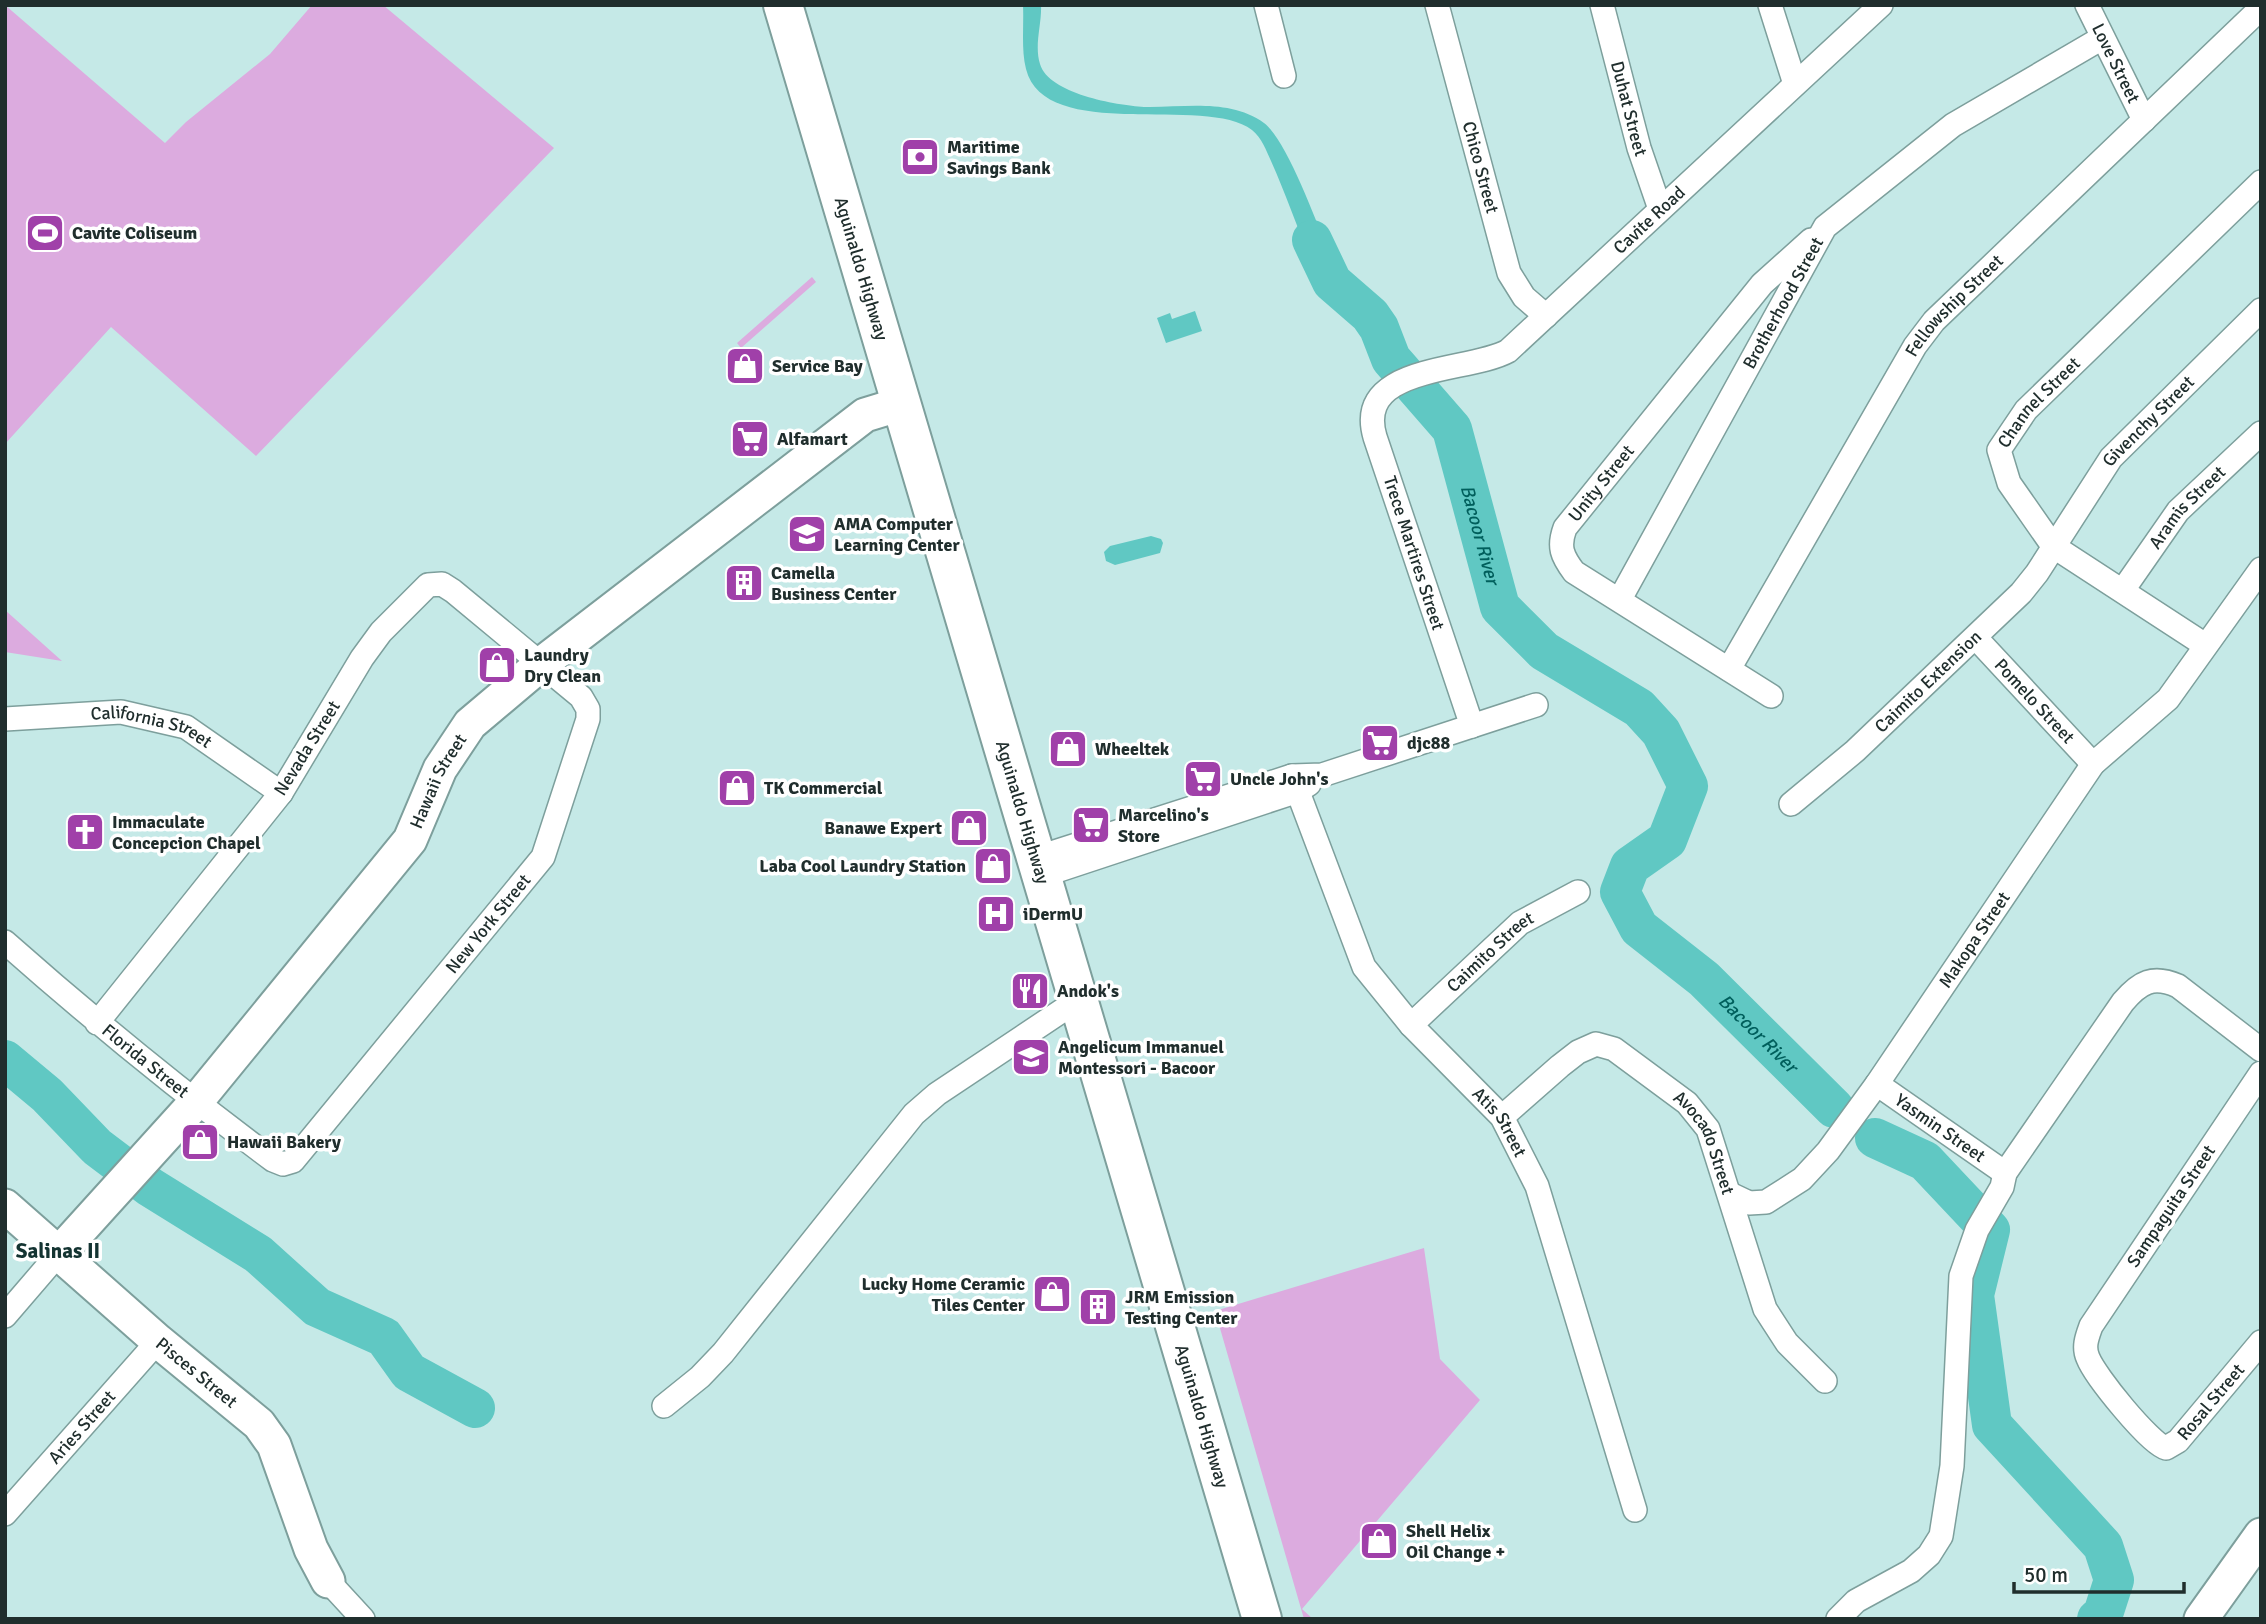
<svg xmlns="http://www.w3.org/2000/svg" width="2266" height="1624" font-family="Signika,sans-serif">
<style>
.green{fill:#dcabdf}
.water{fill:#60c8c3}
.lines{fill:none;stroke-linecap:round;stroke-linejoin:round}
.river{stroke:#60c8c3;stroke-width:40}
.street-casing{stroke:#7d9f9c;stroke-width:26}
.secondary-casing{stroke:#7d9f9c;stroke-width:37}
.highway-casing{stroke:#7d9f9c;stroke-width:42}
.street{stroke:#fff;stroke-width:23}
.secondary{stroke:#fff;stroke-width:33}
.highway{stroke:#fff;stroke-width:38}
.labels{text-anchor:middle;stroke-width:7;stroke-linejoin:round;paint-order:stroke}
.street-label{font-size:18px;fill:#202e2d;stroke:#fff}
.poi-label{font-size:18px;font-weight:bold;fill:#202e2d;stroke:#fff;text-anchor:start}
.water-label{font-size:19px;font-style:italic;fill:#005f5c;stroke:#fff}
.quarter-label{font-size:21px;font-weight:bold;fill:#143432;stroke:#fff}
</style>
<rect width="100%" height="100%" fill="#c5e9e7"/>
<path class="green" d="M5,5L165,143L186,122L270,54L312,5H383L554,148L256,456L111,327L5,444Z
M812,277L816,282L741,348L737,343Z
M5,610L62,661L5,652Z
M1424,1248L1440,1359L1480,1400L1302,1609L1313,1619H1304L1215,1311Z"/>
<path class="water" d="M1023,5H1041C1042,24 1034,45 1040,64C1049,94 1116,105 1144,107C1183,108 1229,98 1264,123C1290,142 1327,251 1342,286L1329,293C1304,252 1291,205 1271,161C1266,150 1262,138 1252,130C1206,94 1045,144 1026,69C1021,49 1024,26 1023,5Z
M1195,311L1202,331L1166,343L1157,318L1170,313L1172,319Z
M1151,536L1161,539L1163,543L1160,553L1115,565L1106,561L1104,552L1110,546Z"/>
<g class="lines">
<g class="river">
<path id="s1" d="M1312,240L1332,282L1370,315L1379,328L1391,359L1452,429L1500,607L1544,651L1639,708L1661,732L1688,786L1667,840L1630,866L1620,892L1639,928L1704,979L1834,1108"/>
<path d="M5,1060L47,1095L97,1147L150,1187L258,1254L317,1307L384,1337L409,1372L475,1408"/>
<path d="M1875,1138L1925,1161L1990,1230L1974,1295L1992,1425L2103,1546L2114,1580L2103,1614L2097,1619"/>
</g>
<g class="street-casing">
<g id="street">
<path d="M1266,5L1284,76"/>
<path id="s2" d="M1437,5L1509,273L1524,297L1546,316"/>
<path id="s3" d="M1602,5L1639,148L1660,209"/>
<path d="M1770,5L1795,84"/>
<path id="s4" d="M2087,5L2144,120"/>
<path id="s5" d="M2123,590L2178,511L2261,433"/>
<path id="s6" d="M1620,599L1825,227L1953,125L2102,38"/>
<path id="s7" d="M1976,638L2093,764"/>
<path id="s8" d="M2205,645L2053,546L2009,483L1999,450L2026,410L2261,182"/>
<path id="s9" d="M1729,669L1915,346L1934,321L2261,8"/>
<path id="s10" d="M1771,696L1574,572C1562,556 1558,547 1565,528L1762,284L1811,240"/>
<path id="s11" d="M5,719L121,712L186,727L281,793"/>
<path id="s12" d="M1472,726L1375,437C1354,364 1468,373 1508,351L1881,5"/>
<path id="s13" d="M1292,776L1364,967L1411,1025L1502,1117L1537,1186L1635,1510"/>
<path id="s14" d="M1791,804L1855,751L2021,593L2037,573L2111,458L2261,310"/>
<path d="M1036,858L1292,776L1322,775L1536,705"/>
<path d="M1041,876L1298,791L1309,784"/>
<path id="s15" d="M5,942C92,1019 180,1091 273,1160L283,1164L293,1161L543,857L588,719V709L581,697L453,591L442,584L428,585L381,632L362,658L281,793L97,1023"/>
<path id="s16" d="M1411,1025L1520,923L1578,892"/>
<path id="s17" d="M2261,1073L2091,1326C2087,1337 2083,1347 2088,1358C2095,1376 2150,1444 2166,1448L2178,1441L2261,1342"/>
<path id="s18" d="M1877,1084L2005,1173"/>
<path id="s19" d="M1502,1117L1560,1066L1578,1052L1596,1044L1614,1049L1687,1103L1708,1129L1765,1309L1787,1343L1825,1381"/>
<path id="s20" d="M1730,1194L1749,1203L1766,1202L1802,1179L1828,1151L1877,1084L2093,764L2168,699L2261,569"/>
<path d="M5,1316L60,1252"/>
<path d="M664,1406L700,1377L723,1353L914,1114L937,1094L1078,1000"/>
<path id="s21" d="M5,1514L158,1341"/>
<path d="M328,1581L363,1619"/>
<path d="M1838,1619L1856,1601L1911,1571L1929,1555L1941,1536L1952,1466L1961,1276L1977,1230L2002,1187L2005,1173L2123,1002C2140,982 2153,975 2178,986L2261,1050"/>
</g>
</g>
<g class="secondary-casing">
<g id="secondary">
<path id="s22" d="M5,1206L158,1341L259,1424L274,1445L311,1549L328,1581"/>
<path id="s23" d="M60,1252L195,1103L410,840L440,769L470,724L540,665L865,415L901,404"/>
<path d="M2201,1619L2261,1535"/>
</g>
</g>
<g class="highway-casing">
<g id="highway">
<path id="s24" d="M783,5L1262,1619"/>
</g>
</g>
<use href="#street" class="street"/>
<use href="#secondary" class="secondary"/>
<use href="#highway" class="highway"/>
</g>
<defs>
<g id="bank-square" transform="scale(2.0125)"><rect x="-9" y="-9" width="18" height="18" rx="4" fill="#a040a9" stroke="#fff"/><path d="M-6-4H6V4H-6ZM0-2.3a2.3 2.3 0 1 0 0 4.6a2.3 2.3 0 1 0 0-4.6Z" fill="#fff"/></g>
<g id="stadium-square" transform="scale(2.0125)"><rect x="-9" y="-9" width="18" height="18" rx="4" fill="#a040a9" stroke="#fff"/><path d="M0-5a6.5 5 0 1 0 0 10a6.5 5 0 1 0 0-10ZM-3.5-1.8h7v3.6h-7Z" fill="#fff"/></g>
<g id="shop-square" transform="scale(2.0125)"><rect x="-9" y="-9" width="18" height="18" rx="4" fill="#a040a9" stroke="#fff"/><path d="M-5-2.5h2.3a2.7 3.5 0 0 1 5.4 0H5L5.5 6h-11ZM-1.5-2.5h3a1.5 2.3 0 0 0-3 0Z" fill="#fff"/></g>
<g id="supermarket-square" transform="scale(2.0125)"><rect x="-9" y="-9" width="18" height="18" rx="4" fill="#a040a9" stroke="#fff"/><path d="M-6-5.5h2.5l.6 2H6L4.5 2H-2.5L-4.4-4H-6ZM-1.5 3.2a1.3 1.3 0 1 0 .1 0ZM3 3.2a1.3 1.3 0 1 0 .1 0Z" fill="#fff"/></g>
<g id="school-square" transform="scale(2.0125)"><rect x="-9" y="-9" width="18" height="18" rx="4" fill="#a040a9" stroke="#fff"/><path d="M0-5L7-2L0 1L-7-2ZM-4 1L0 2.5L4 1V4Q0 6-4 4Z" fill="#fff"/></g>
<g id="building-square" transform="scale(2.0125)"><rect x="-9" y="-9" width="18" height="18" rx="4" fill="#a040a9" stroke="#fff"/><path d="M-4-6H4V6H1V3H-1V6H-4ZM-2.5-4.3h1.7v1.8h-1.7ZM.8-4.3h1.7v1.8H.8ZM-2.5-1h1.7V.8h-1.7ZM.8-1h1.7V.8H.8Z" fill="#fff"/></g>
<g id="church-square" transform="scale(2.0125)"><rect x="-9" y="-9" width="18" height="18" rx="4" fill="#a040a9" stroke="#fff"/><path d="M-1.2-6h2.4v3.5h3.3v2.4h-3.3V6h-2.4V-.1h-3.3v-2.4h3.3Z" fill="#fff"/></g>
<g id="hospital-square" transform="scale(2.0125)"><rect x="-9" y="-9" width="18" height="18" rx="4" fill="#a040a9" stroke="#fff"/><path d="M-5-5h3v3.5h4V-5h3V5h-3V1.5h-4V5h-3Z" fill="#fff"/></g>
<g id="restaurant-square" transform="scale(2.0125)"><rect x="-9" y="-9" width="18" height="18" rx="4" fill="#a040a9" stroke="#fff"/><path d="M-5-6h1v4h1v-4h1v4h1v-4h1v5L-1.5 .5V6h-2V.5L-5-1ZM5-6V6H3V1.5H1.5Q1.5-4 5-6Z" fill="#fff"/></g>
</defs>
<g fill-rule="evenodd">
<use href="#bank-square" x="920" y="157"/>
<use href="#stadium-square" x="45" y="233"/>
<use href="#shop-square" x="745" y="366"/>
<use href="#supermarket-square" x="750" y="439"/>
<use href="#school-square" x="807" y="534"/>
<use href="#building-square" x="744" y="583"/>
<use href="#shop-square" x="497" y="665"/>
<use href="#supermarket-square" x="1380" y="743"/>
<use href="#shop-square" x="1068" y="749"/>
<use href="#supermarket-square" x="1203" y="779"/>
<use href="#shop-square" x="737" y="788"/>
<use href="#supermarket-square" x="1091" y="825"/>
<use href="#shop-square" x="969" y="828"/>
<use href="#church-square" x="85" y="832"/>
<use href="#shop-square" x="993" y="866"/>
<use href="#hospital-square" x="996" y="914"/>
<use href="#restaurant-square" x="1030" y="991"/>
<use href="#school-square" x="1031" y="1057"/>
<use href="#shop-square" x="200" y="1142"/>
<use href="#shop-square" x="1052" y="1294"/>
<use href="#building-square" x="1098" y="1307"/>
<use href="#shop-square" x="1379" y="1541"/>
</g>
<g class="labels">
<g class="street-label">
<text dy="6" stroke="none"><textPath href="#s4" startOffset="65">Love Street</textPath></text>
<text dy="6" stroke="none"><textPath href="#s3" startOffset="107">Duhat Street</textPath></text>
<text dy="6" stroke="none"><textPath href="#s2" startOffset="168">Chico Street</textPath></text>
<text dy="6" stroke="none"><textPath href="#s12" startOffset="677">Cavite Road</textPath></text>
<text dy="6" stroke="none"><textPath href="#s24" startOffset="275">Aguinaldo Highway</textPath></text>
<text dy="6" stroke="none"><textPath href="#s6" startOffset="338">Brotherhood Street</textPath></text>
<text dy="6" stroke="none"><textPath href="#s9" startOffset="429">Fellowship Street</textPath></text>
<text dy="6" stroke="none"><textPath href="#s8" startOffset="355">Channel Street</textPath></text>
<text dy="6" stroke="none"><textPath href="#s14" startOffset="527">Givenchy Street</textPath></text>
<text dy="6" stroke="none"><textPath href="#s10" startOffset="338">Unity Street</textPath></text>
<text dy="6" stroke="none"><textPath href="#s5" startOffset="105">Aramis Street</textPath></text>
<text transform="translate(1414 553) rotate(72)" y="6">Trece Martires Street</text>
<text dy="6" stroke="none"><textPath href="#s14" startOffset="184">Caimito Extension</textPath></text>
<text dy="6" stroke="none"><textPath href="#s7" startOffset="86">Pomelo Street</textPath></text>
<text dy="6" stroke="none"><textPath href="#s11" startOffset="149">California Street</textPath></text>
<text transform="translate(307 748) rotate(-58)" y="6">Nevada Street</text>
<text dy="6" stroke="none"><textPath href="#s23" startOffset="606">Hawaii Street</textPath></text>
<text dy="6" stroke="none"><textPath href="#s24" startOffset="842">Aguinaldo Highway</textPath></text>
<text dy="6" stroke="none"><textPath href="#s15" startOffset="674">New York Street</textPath></text>
<text dy="6" stroke="none"><textPath href="#s20" startOffset="376">Makopa Street</textPath></text>
<text dy="6" stroke="none"><textPath href="#s16" startOffset="108">Caimito Street</textPath></text>
<text dy="6" stroke="none"><textPath href="#s15" startOffset="184">Florida Street</textPath></text>
<text dy="6" stroke="none"><textPath href="#s13" startOffset="411">Atis Street</textPath></text>
<text dy="6" stroke="none"><textPath href="#s18" startOffset="77">Yasmin Street</textPath></text>
<text dy="6" stroke="none"><textPath href="#s19" startOffset="273">Avocado Street</textPath></text>
<text transform="translate(2171 1206) rotate(-56)" y="6">Sampaguita Street</text>
<text dy="6" stroke="none"><textPath href="#s22" startOffset="254">Pisces Street</textPath></text>
<text dy="6" stroke="none"><textPath href="#s17" startOffset="523">Rosal Street</textPath></text>
<text dy="6" stroke="none"><textPath href="#s24" startOffset="1472">Aguinaldo Highway</textPath></text>
<text dy="6" stroke="none"><textPath href="#s21" startOffset="116">Aries Street</textPath></text>
</g>
<g class="poi-label">
<text x="947" y="153">Maritime<tspan x="947" dy="21">Savings Bank</tspan></text>
<text x="72" y="239">Cavite Coliseum</text>
<text x="772" y="372">Service Bay</text>
<text x="777" y="445">Alfamart</text>
<text x="834" y="530">AMA Computer<tspan x="834" dy="21">Learning Center</tspan></text>
<text x="771" y="579">Camella<tspan x="771" dy="21">Business Center</tspan></text>
<text x="524" y="661">Laundry<tspan x="524" dy="21">Dry Clean</tspan></text>
<text x="1407" y="749">djc88</text>
<text x="1095" y="755">Wheeltek</text>
<text x="1230" y="785">Uncle John's</text>
<text x="764" y="794">TK Commercial</text>
<text x="1118" y="821">Marcelino's<tspan x="1118" dy="21">Store</tspan></text>
<text x="112" y="828">Immaculate<tspan x="112" dy="21">Concepcion Chapel</tspan></text>
<text x="942" y="834" text-anchor="end">Banawe Expert</text>
<text x="966" y="872" text-anchor="end">Laba Cool Laundry Station</text>
<text x="1023" y="920">iDermU</text>
<text x="1057" y="997">Andok's</text>
<text x="1058" y="1053">Angelicum Immanuel<tspan x="1058" dy="21">Montessori - Bacoor</tspan></text>
<text x="227" y="1148">Hawaii Bakery</text>
<text x="1025" y="1290" text-anchor="end">Lucky Home Ceramic<tspan x="1025" dy="21">Tiles Center</tspan></text>
<text x="1125" y="1303">JRM Emission<tspan x="1125" dy="21">Testing Center</tspan></text>
<text x="1406" y="1537">Shell Helix<tspan x="1406" dy="21">Oil Change +</tspan></text>
</g>
<g class="water-label">
<text dy="7" stroke="none"><textPath href="#s1" startOffset="348">Bacoor River</textPath></text>
<text dy="7" stroke="none"><textPath href="#s1" startOffset="1020">Bacoor River</textPath></text>
</g>
<g class="quarter-label">
<text x="58" y="1258">Salinas II</text>
</g>
</g>
<rect width="2266" height="1624" fill="none" stroke="#202e2d" stroke-width="14"/>
<path d="M2014 1582v10h170v-10" fill="none" stroke="#202e2d" stroke-width="3.5"/>
<text x="2024" y="1582" font-size="21" fill="#202e2d" stroke="#ffffff" stroke-width="5" paint-order="stroke">50 m</text>
</svg>
